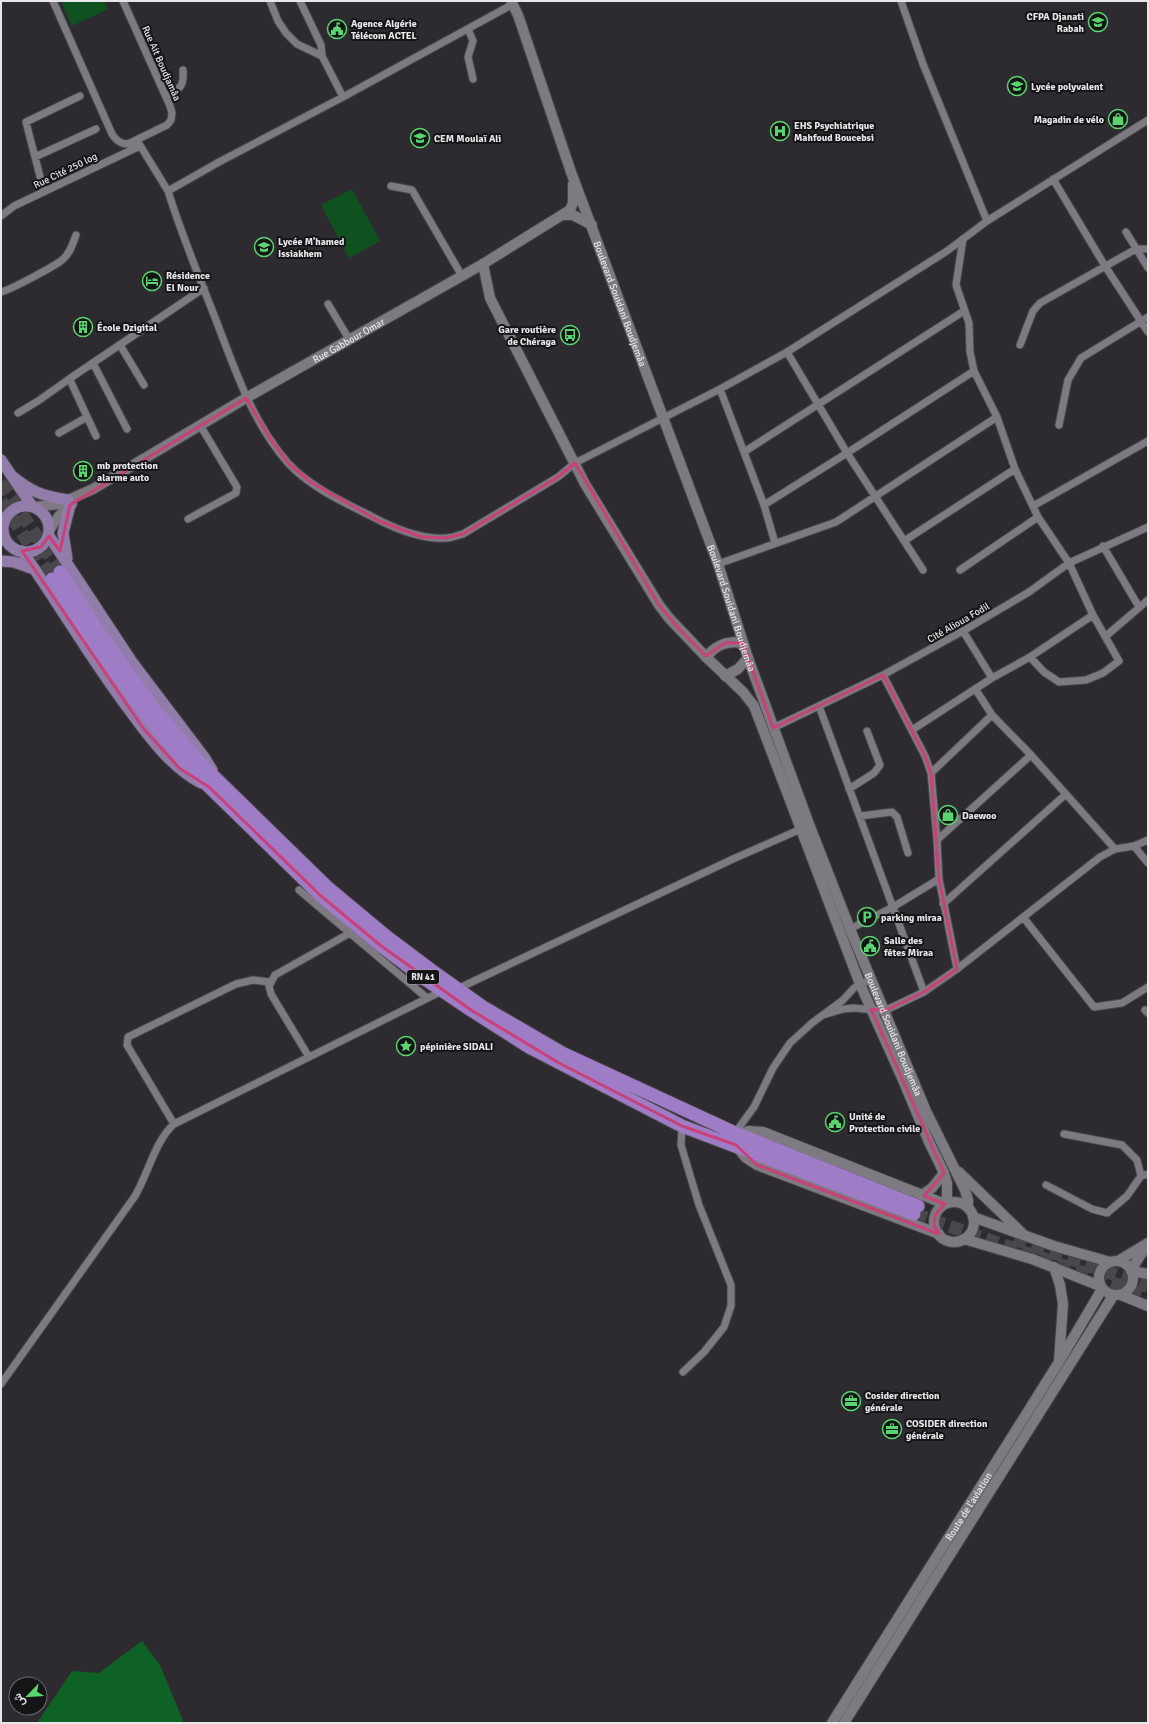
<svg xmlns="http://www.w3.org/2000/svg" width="1149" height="1724" font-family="Signika,Vazirmatn,sans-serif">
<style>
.green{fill:#0f521f}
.forest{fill:#0f6225}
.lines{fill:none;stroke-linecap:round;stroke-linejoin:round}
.highway-tunnel{stroke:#49474c;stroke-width:13;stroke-dasharray:13 6;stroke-linecap:butt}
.street-casing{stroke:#47464a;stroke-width:9}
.secondary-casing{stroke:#47464a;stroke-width:12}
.primary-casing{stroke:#47464a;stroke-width:13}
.highway-casing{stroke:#47464a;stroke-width:15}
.street{stroke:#7d7a81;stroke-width:7}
.secondary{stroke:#7d7a81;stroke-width:10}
.primary{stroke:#917caa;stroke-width:11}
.highway{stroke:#9f7dc6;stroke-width:13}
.marked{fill:none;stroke:#c94178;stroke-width:3;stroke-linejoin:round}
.labels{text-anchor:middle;stroke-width:4;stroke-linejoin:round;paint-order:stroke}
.shield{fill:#151416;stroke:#a8a7aa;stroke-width:1}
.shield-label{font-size:9px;font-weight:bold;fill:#e7e6ea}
.poi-label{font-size:10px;font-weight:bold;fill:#e7e6ea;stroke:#151416;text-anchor:start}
.street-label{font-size:10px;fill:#e7e6ea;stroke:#151416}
</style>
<rect width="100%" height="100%" fill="#2d2b30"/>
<path class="green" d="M61,1H104L108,9L72,26Z
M352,189L380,241L349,258L321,205Z"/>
<path class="forest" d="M142,1641L160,1665L184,1723H37L72,1671L99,1673Z"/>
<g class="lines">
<path class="highway-tunnel" d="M1,482L60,572
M1,501L52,579
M914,1214L1148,1295
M1014,1239L1148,1286"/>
<g class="street-casing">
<path id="street" d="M53,1L112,134C116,140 120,144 128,144L167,125L171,120L172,113L170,106L123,1
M270,1L278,21L286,33L297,44L322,56L343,97
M300,1L321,45L322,56
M901,1L923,64L987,221
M513,4L343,97L219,162L168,191C181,233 198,274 214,315C234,366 251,421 288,463C309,486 341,501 369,515C391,527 420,540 446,538C452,538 458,535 463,534L558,477L575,463L720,389L787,352L947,251L987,221L1148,120
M468,29L473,41L468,57L473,79
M166,96C181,88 184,87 183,70
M138,142L168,191
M35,157L96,129
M1053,179L1105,266L1148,332
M391,186L412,190L462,276
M44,192L26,122L80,96
M1,216L14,206L140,146
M1126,232L1148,268
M963,239L956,285L969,323L970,352L974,371L997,417L1015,469L1038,517L1069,563L1093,615L1119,661L1103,673L1086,680L1059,682L1044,672L1030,657
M1,292C10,290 55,266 62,260C70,254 73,243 76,235
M328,304L349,339
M120,345L144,385
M1020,345L1033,311L1040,303L1136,249H1148
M787,352L847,453L923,570
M93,363L127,429
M720,389L764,505L775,543
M18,413L38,401L72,377
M1059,425L1068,380L1081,358L1148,317
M59,433L87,417
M96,436L70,380L72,377L204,288
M744,452L964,311
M764,505L847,453L974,371
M1033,506L1148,441
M188,519L236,493L237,487L200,425
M904,541L1015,469
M1103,546L1139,607
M718,564L836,522L997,417
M960,570L1038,517
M963,631L992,678
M1106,636L1148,600
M883,675L925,756L931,773L937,840L939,879L957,969
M976,690L992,715L1031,755L1115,849
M819,706L924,992
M773,728L883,675L963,631L1029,592L1069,563L1148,527
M912,730L992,678L1030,657L1093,615
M931,773L992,715
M849,789L874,773L880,765L867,731
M860,816L892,812L897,817L908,853
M937,840L1031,755
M1134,846L1148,863
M299,890L427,998
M943,904L1066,794
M1023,917L1094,1007L1122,1003L1148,987
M850,929L893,907L939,879
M457,989L733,859L801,829
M1145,1010L1148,1013
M823,1015L843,1009L854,1008L884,1011L924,992L957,969L1100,857L1115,849L1134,846L1148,840
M309,1057L271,994L269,986L275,975L350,933
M174,1124L127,1045L128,1037L236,984L253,980L270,982
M682,1126L681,1145L699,1205L731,1285V1306L724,1327L704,1352L683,1372
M735,1133L754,1107L773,1068L790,1043L812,1023L843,1000L854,988L871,979
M1064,1134L1122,1145L1137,1160L1141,1176
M1046,1185L1092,1209L1107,1213L1127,1196L1141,1176L1148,1174
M1,1384L135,1196C148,1174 155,1141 174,1124L442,991"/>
</g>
<g class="secondary-casing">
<g id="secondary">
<path id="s1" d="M511,1L518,15L571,172L718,564L748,658L809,824L850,929L926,1111L965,1190L968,1200V1208"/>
<path d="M564,215H573L592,225"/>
<path d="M483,264L490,298L585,484L659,605L669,618L706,657L743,692L754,706L860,984L903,1080L929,1142L944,1173L947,1183V1203"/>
<path id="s2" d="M34,507L59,504L93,489L246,398L483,264L570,210L573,203V184"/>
<path d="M50,529L59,516L72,504"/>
<path d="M706,657C716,645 727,640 743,643"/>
<path d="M725,676L738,669L748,658"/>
<path d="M739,1135L748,1131L763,1132L945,1204"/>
<path d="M737,1147L745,1157L757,1165L939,1234"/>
<path d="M959,1172L1022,1233"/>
<path d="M922,1195L932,1188L944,1173"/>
<circle cx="954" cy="1222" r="20"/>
<path d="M973,1217L1054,1246L1110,1262"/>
<path d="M964,1239L1032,1259L1100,1286"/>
<circle cx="1116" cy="1278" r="17"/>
<path d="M1118,1261L1148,1243"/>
<path d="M1054,1267L1060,1285L1063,1304L1059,1361"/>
<path d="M1131,1270L1145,1248"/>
<path d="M1131,1271L1148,1274"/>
<path d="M1121,1295L1148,1306"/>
<path id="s3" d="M832,1723L1059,1362L1102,1289"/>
<path d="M844,1723L1113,1296"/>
</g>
</g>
<g class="primary-casing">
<path id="primary" d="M1,460L32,506
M12,476C31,492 43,496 68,500
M3 529a23 23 0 1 1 46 0a23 23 0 1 1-46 0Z
M49,536L132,662L204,757L212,770
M22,551C60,605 93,663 133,715C152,741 173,768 201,783
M67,558L63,533L70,505
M1,561L14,562L34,569"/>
</g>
<g class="highway-casing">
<path id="highway" d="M60,572L98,631L153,708L200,763L327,887L387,937L431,970L483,1007L564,1054L735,1133L918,1206
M52,579L91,638L146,715L192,770L321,896L380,945L425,979L471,1010L529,1047L682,1126L914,1214"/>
</g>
<use href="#street" class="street"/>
<use href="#secondary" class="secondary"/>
<use href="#primary" class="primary"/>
<use href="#highway" class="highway"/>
</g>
<path class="marked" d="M246,398L271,440L289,464L312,483L379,521L422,537L446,538L463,534L558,477L575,463L659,605L680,630L706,656L725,643H743L773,728L883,675L925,756L931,773L939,879L957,969L924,992L884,1011L871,1009L944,1173L924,1196L945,1204L935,1215L934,1225L939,1234L757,1165L736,1145L682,1126L559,1063L471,1010L380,945L321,896L209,787L179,768L143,728L22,551L41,547L49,536L60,551L70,505Z"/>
<defs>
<g id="university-ring" transform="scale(1)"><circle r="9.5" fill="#151416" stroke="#59d56f" stroke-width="1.5"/><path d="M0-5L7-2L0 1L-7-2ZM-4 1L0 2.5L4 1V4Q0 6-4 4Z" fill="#59d56f"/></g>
<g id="civic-ring" transform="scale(1)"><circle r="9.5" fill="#151416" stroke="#59d56f" stroke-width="1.5"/><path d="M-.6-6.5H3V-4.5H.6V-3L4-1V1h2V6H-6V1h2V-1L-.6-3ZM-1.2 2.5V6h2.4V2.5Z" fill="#59d56f"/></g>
<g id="school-ring" transform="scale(1)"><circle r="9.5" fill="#151416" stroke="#59d56f" stroke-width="1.5"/><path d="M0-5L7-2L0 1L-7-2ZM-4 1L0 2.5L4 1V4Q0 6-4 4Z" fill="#59d56f"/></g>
<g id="shop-ring" transform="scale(1)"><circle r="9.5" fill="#151416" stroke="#59d56f" stroke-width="1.5"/><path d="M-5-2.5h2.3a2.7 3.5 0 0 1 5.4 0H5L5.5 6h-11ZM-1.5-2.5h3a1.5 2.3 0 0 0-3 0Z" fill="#59d56f"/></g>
<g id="hospital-ring" transform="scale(1)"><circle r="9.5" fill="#151416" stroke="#59d56f" stroke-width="1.5"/><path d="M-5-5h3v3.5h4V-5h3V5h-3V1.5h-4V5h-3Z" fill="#59d56f"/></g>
<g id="hotel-ring" transform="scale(1)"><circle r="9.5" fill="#151416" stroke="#59d56f" stroke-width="1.5"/><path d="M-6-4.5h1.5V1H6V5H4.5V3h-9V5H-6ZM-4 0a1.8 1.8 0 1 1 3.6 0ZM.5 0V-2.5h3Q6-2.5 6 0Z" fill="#59d56f"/></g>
<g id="building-ring" transform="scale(1)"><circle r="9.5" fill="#151416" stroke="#59d56f" stroke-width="1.5"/><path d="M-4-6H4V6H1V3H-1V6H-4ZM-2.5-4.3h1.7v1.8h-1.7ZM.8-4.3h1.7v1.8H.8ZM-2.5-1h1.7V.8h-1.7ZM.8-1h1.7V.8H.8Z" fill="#59d56f"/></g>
<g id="bus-ring" transform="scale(1)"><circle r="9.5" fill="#151416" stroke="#59d56f" stroke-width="1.5"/><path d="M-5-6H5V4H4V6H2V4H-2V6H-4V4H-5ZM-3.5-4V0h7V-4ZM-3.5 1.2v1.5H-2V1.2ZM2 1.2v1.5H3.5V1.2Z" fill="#59d56f"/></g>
<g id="parking-ring" transform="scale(1)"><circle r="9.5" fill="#151416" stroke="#59d56f" stroke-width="1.5"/><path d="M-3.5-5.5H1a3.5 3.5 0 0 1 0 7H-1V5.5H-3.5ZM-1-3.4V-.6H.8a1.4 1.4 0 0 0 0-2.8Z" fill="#59d56f"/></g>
<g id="sight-ring" transform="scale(1)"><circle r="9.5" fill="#151416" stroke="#59d56f" stroke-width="1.5"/><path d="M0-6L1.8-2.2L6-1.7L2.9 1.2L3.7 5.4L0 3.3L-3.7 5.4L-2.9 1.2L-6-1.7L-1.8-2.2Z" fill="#59d56f"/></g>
<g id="office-ring" transform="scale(1)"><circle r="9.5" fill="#151416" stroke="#59d56f" stroke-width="1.5"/><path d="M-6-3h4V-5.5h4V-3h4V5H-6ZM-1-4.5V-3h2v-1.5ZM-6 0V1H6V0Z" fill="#59d56f"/></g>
</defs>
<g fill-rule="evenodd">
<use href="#university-ring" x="1098" y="22"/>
<use href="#civic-ring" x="337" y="29"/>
<use href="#school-ring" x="1017" y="86"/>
<use href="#shop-ring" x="1118" y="119"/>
<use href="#hospital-ring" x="780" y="131"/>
<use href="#school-ring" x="420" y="138"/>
<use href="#school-ring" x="264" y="247"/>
<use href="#hotel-ring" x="152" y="281"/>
<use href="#building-ring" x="83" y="327"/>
<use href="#bus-ring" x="570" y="335"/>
<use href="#building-ring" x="83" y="471"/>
<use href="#shop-ring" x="948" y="815"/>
<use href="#parking-ring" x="867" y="917"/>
<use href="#civic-ring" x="870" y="946"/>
<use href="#sight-ring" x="406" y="1046"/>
<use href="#civic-ring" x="835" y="1122"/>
<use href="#office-ring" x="851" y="1401"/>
<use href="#office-ring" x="892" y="1429"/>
</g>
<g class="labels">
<rect class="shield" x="407" y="970" width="32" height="14" rx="3"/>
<g class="shield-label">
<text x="423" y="980">RN 41</text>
</g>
<g class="poi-label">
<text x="1084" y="20" text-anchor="end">CFPA Djanati<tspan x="1084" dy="12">Rabah</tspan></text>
<text x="351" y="27">Agence Algérie<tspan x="351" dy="12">Télécom ACTEL</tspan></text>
<text x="1031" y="90">Lycée polyvalent</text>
<text x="1104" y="123" text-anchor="end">Magadin de vélo</text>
<text x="794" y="129">EHS Psychiatrique<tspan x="794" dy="12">Mahfoud Boucebsi</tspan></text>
<text x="434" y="142">CEM Moulaï Ali</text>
<text x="278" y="245">Lycée M'hamed<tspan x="278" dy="12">Issiakhem</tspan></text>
<text x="166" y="279">Résidence<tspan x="166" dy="12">El Nour</tspan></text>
<text x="97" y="331">École Dzigital</text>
<text x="556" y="333" text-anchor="end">Gare routière<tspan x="556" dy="12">de Chéraga</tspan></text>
<text x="97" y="469">mb protection<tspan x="97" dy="12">alarme auto</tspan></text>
<text x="962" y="819">Daewoo</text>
<text x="881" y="921">parking miraa</text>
<text x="884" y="944">Salle des<tspan x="884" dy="12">fêtes Miraa</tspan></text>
<text x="420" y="1050">pépinière SIDALI</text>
<text x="849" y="1120">Unité de<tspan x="849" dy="12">Protection civile</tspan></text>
<text x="865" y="1399">Cosider direction<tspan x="865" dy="12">générale</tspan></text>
<text x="906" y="1427">COSIDER direction<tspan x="906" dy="12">générale</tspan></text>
</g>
<g class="street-label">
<text transform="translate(162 63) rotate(66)" y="4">Rue Ait Boudjamâa</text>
<text transform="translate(65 170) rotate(-26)" y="4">Rue Cité 250 log</text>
<text dy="4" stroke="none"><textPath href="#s1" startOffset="322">Boulevard Souidani Boudjemâa</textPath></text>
<text dy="4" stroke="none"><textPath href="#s2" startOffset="358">Rue Gabbour Omar</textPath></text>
<text dy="4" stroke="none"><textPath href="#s1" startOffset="646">Boulevard Souidani Boudjemâa</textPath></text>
<text transform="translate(958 622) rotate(-30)" y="4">Cité Alioua Fodil</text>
<text dy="4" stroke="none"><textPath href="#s1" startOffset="1102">Boulevard Souidani Boudjemâa</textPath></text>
<text dy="4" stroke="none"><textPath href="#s3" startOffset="256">Route de l'aviation</textPath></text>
</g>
</g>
<rect width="1149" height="1724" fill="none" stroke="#e7e6ea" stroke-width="4"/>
<g transform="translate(28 1696) rotate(245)"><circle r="19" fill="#151416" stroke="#69686b"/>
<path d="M0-3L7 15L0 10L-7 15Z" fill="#59d56f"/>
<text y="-6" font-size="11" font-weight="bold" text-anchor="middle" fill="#e7e6ea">ش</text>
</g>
</svg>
